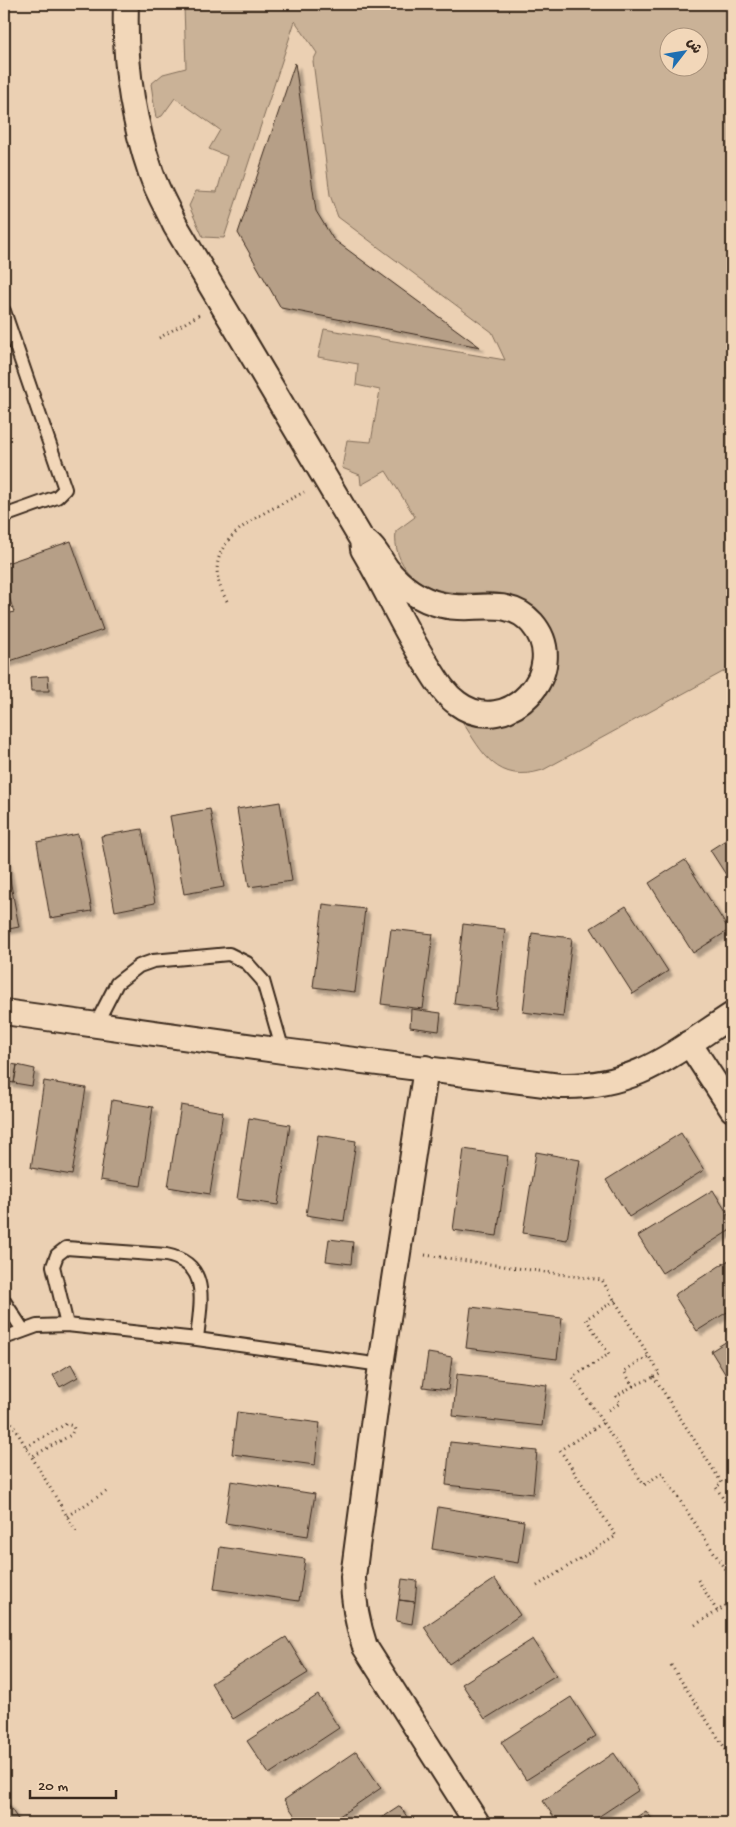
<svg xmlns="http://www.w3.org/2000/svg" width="736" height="1827" font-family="'Gochi Hand','Playpen Sans Arabic',sans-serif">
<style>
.green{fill:#cab297;stroke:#826e5a;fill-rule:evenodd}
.building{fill:#b69f87;stroke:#3b2a1e;filter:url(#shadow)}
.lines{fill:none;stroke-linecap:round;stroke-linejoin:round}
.lane-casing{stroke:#3b2a1e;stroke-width:16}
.street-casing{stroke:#3b2a1e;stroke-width:28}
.path{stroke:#3b2a1e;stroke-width:3;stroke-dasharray:1 4;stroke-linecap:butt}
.lane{stroke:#f2d7b9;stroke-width:12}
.street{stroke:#f2d7b9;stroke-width:24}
</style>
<defs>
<filter id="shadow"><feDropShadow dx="4.5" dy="4.5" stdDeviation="1" flood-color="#0004"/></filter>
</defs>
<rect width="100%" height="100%" fill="#ebd0b3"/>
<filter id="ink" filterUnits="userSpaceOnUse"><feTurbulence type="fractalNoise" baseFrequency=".02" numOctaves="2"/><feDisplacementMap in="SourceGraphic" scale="10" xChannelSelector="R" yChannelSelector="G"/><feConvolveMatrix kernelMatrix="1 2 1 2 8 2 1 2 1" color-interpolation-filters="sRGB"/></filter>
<g filter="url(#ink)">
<path class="green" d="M164,4H732V667L543,770C497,784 483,754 462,721C497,725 508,728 536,704L532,608C523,602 515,596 505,594C487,590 469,595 451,592C418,589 392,565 396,531L415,517L386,471L361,485L360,475L342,468L347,440L371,442L380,390L356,385L358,364L318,357L324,329L505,360L492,332L338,217L330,195L313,61L317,53L295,21L224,238L203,237L189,206L196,191L217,192L227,156L209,149L220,130L175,98L162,116L156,118L151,84L163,74L186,68L184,6ZM668,38H698V68H668Z"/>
<path class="building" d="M295,63L316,211L333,239L480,347L281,308L238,233Z
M71,541L103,630L4,663V615L14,612L4,583V564Z
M48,676L49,691H31L30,677Z
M280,802L292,881L249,887L237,809Z
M210,809L224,887L184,894L170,816Z
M142,829L155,903L115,911L101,836Z
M78,834L92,911L50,918L37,842Z
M732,836V884L710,850Z
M4,848L19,927L4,930Z
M685,860L729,930L693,953L649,883Z
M323,904L365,909L355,992L313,987Z
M626,906L668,971L633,994L591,928Z
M463,924L505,929L496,1009L454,1004Z
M391,929L433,934L423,1009L381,1004Z
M532,933L572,938L563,1017L523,1012Z
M411,1009L441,1013L439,1031L410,1027Z
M4,1063L17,1065L14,1083L4,1081Z
M17,1065L35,1069L32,1086L14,1083Z
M44,1081L86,1088L72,1175L31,1168Z
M112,1100L153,1107L141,1186L100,1180Z
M181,1105L223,1112L210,1194L168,1187Z
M249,1118L290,1125L278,1205L237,1199Z
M681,1133L704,1170L629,1217L606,1180Z
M318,1135L356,1141L344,1221L306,1215Z
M464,1149L508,1156L497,1236L453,1230Z
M536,1152L580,1160L567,1240L523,1233Z
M713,1190L732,1221V1229L662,1273L638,1236Z
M329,1239L353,1242L351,1264L326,1261Z
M732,1258V1309L697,1331L674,1295Z
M471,1307L562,1318L557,1359L466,1348Z
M732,1338V1385L711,1351Z
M428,1353L452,1357L448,1390L423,1387Z
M71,1364L78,1377L60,1387L53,1375Z
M457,1374L547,1385L542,1426L453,1416Z
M237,1412L320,1423L315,1465L232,1454Z
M450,1442L537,1451L533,1494L446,1485Z
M231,1481L315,1494L308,1536L225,1523Z
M438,1507L524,1521L518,1563L432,1549Z
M220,1547L305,1559L299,1601L214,1589Z
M402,1579L417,1581L415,1602L399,1600Z
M495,1579L520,1615L449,1664L424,1627Z
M399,1600L415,1602L412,1624L396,1621Z
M286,1637L308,1673L233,1719L211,1683Z
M533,1639L556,1675L485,1719L462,1684Z
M318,1695L339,1728L269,1774L247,1741Z
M571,1697L596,1736L526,1780L501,1742Z
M356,1751L381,1788L329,1823H300L284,1800Z
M614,1753L639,1790L589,1823H558L543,1801Z
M4,1798L19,1821L16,1823H4Z
M400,1806L411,1823H374Z
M646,1811L655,1823H627Z"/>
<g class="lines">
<g class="lane-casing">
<path id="lane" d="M4,311L65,489L57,497L4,516
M96,1024L117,983L139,966L153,961L229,954L247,963L263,981L283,1051
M4,1301L23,1330
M67,1325L53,1266L57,1255L66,1248L166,1255C212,1264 200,1304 197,1339
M4,1338L37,1326L67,1325L197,1339L381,1365"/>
</g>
<g class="street-casing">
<path id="street" d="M126,4C124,62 132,118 151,173C157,191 167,208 175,225L362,540L363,549C385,586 402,625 425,662C435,677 443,693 457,703C507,741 573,670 532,623C508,595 472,613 442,605C420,600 400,586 386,568C379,558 373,545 362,540
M4,1012L283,1051L560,1086C636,1088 672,1054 732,1015
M689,1043L732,1109
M426,1068L381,1365L353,1577C353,1602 357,1623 365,1647L477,1823"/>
</g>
<path class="path" d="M159,338L199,315
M227,601C191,540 262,515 304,492
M425,1255L602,1280L660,1374L654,1377L722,1483L716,1487L732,1513
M633,1386L654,1377
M4,1410L77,1533
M609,1410L620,1403L616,1396L633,1386L624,1371L649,1356
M603,1423L644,1485L662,1473L732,1580
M26,1447L66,1424L73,1426L74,1429L71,1435L31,1457
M67,1516L109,1490
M698,1580L717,1611
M537,1586L616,1536L560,1450L603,1423L573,1377L609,1354L586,1319L616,1300
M695,1625L732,1602
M671,1665L732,1759"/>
<use href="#lane" class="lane"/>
<use href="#street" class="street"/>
</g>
</g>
<rect width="736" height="1827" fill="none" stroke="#f2d7b9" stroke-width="20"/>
<rect x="10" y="10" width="716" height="1807" fill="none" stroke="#3b2a1e" stroke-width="2" filter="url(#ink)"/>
<g transform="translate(684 52) rotate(59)"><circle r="24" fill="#f2d7b9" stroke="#a9927b"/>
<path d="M0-4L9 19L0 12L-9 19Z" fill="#1f6fb2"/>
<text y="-8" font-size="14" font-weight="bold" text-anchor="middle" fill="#3b2a1e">ش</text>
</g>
<path d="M30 1790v8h86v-8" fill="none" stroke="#3b2a1e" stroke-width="2.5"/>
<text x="38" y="1790" font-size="15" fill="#3b2a1e" stroke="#f2d7b9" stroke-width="4" paint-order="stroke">20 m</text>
</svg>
